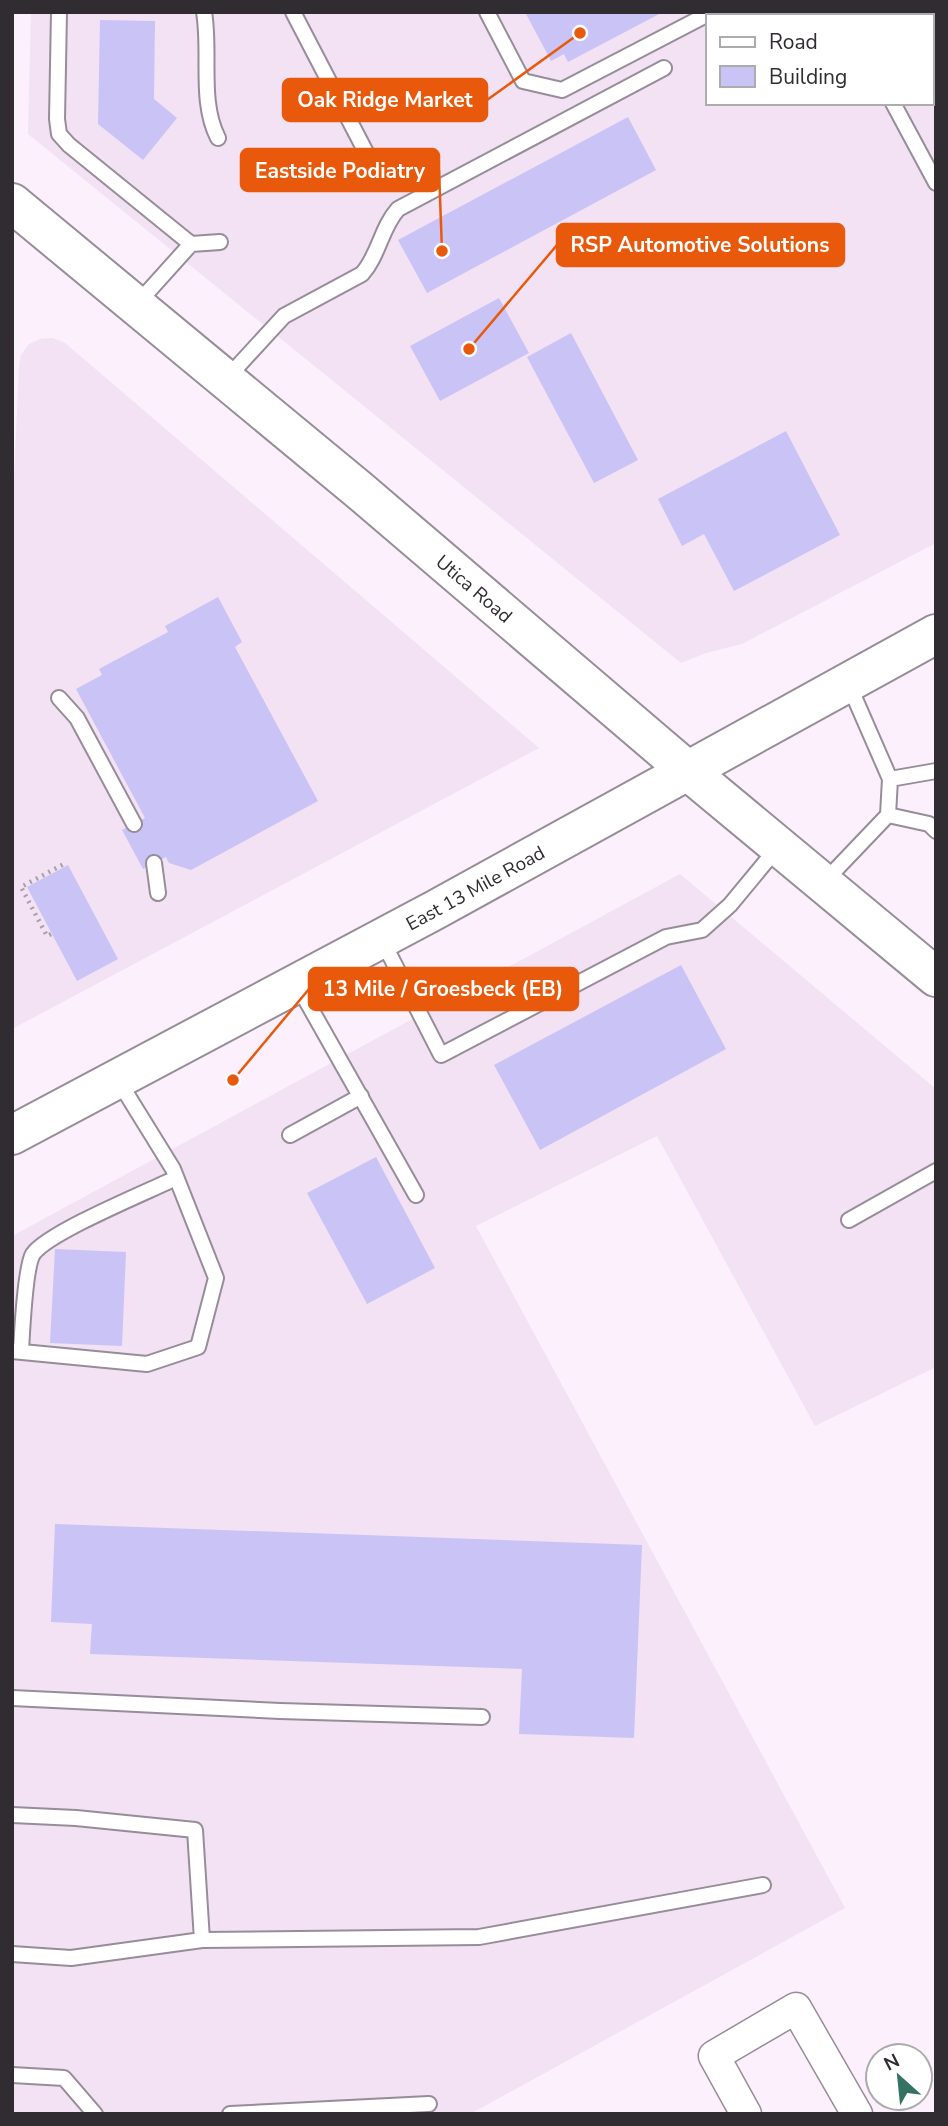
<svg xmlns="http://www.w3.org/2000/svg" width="948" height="2126" font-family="'Nunito Sans',sans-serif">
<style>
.built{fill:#f2e2f4}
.building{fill:#cac3f5}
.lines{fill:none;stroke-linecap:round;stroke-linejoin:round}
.service-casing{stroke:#968d98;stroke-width:18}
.minor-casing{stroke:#968d98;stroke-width:33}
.secondary-casing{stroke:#968d98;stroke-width:42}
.path{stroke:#a8a0a9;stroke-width:4.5;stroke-dasharray:2 5;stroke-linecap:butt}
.service{stroke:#fff;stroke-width:14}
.minor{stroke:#fff;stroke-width:30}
.secondary{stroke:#fff;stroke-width:38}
.labels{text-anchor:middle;stroke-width:6;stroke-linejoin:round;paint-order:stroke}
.street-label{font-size:19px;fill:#302c31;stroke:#fff}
.leader{fill:none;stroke:#e8590c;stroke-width:2.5}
.callout-dot{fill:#e8590c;stroke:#fff;stroke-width:2.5}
.callout{fill:#e8590c;stroke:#e8590c;stroke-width:2.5}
.callout-label{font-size:21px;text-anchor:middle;font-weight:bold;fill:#fff}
</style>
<rect width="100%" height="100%" fill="#fbf0fc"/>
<path class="built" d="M31,12H894L896,16H708V103H932V86L936,92V543L742,644L706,653L681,663L28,134Z
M53,338L65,343L539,748L12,1029V527L19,366L21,355L29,344L40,339Z
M680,874L936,1089V1367L815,1426L657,1136L476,1226L845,1908L470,2114H12V1236Z"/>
<path class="building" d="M525,12H663L568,62L564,54L551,61Z
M100,20L155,21L154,99L177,118L143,160L98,124Z
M628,117L656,170L427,293L398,240Z
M499,298L529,353L440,401L410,346Z
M571,333L638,460L594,483L527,357Z
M786,431L840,535L734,591L704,534L682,546L658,499Z
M218,597L242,642L235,647L318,801L191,870L169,863L166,857L143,869L122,830L145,818L76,689L102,675L99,669L168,632L165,626Z
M68,865L118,959L77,981L27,887Z
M681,965L726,1049L540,1150L494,1065Z
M376,1157L435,1268L367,1304L307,1193Z
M55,1249L126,1252L122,1346L50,1343Z
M55,1524L642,1545L634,1738L519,1734L522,1669L90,1654L92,1624L51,1622Z"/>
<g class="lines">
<g class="service-casing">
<path id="service" d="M59,12L57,119L59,134L69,145L191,244L220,242
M204,12C211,53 199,101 218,138
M293,12L371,162
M487,12L523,81L562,90L712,12
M845,12L847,16
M893,103L936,183
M137,304L191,244
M227,378L284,316L362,274C379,255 381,228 398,209L664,68
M849,685L890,779L888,815
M59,698L77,718L134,824
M890,779L936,771
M154,863L158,893
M824,882L888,815L929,824L936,831
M382,940L441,1055L666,937L702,930L730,905L778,847
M298,986L416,1195
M290,1135L361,1096
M849,1220L936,1171
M12,1351L147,1364L198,1347L216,1278L173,1169L118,1080
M21,1351C22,1333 25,1267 33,1254C49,1232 147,1192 176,1178
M12,1698L280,1711L482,1717
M12,1815L76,1818L195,1830L202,1940
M12,1954L71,1958L202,1940L479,1937L763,1885
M12,2075L64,2078L95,2114
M230,2114L429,2104"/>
</g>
<g class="minor-casing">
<path id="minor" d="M917,12L918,16
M932,41L936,48
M746,2114L714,2056L796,2008L857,2114"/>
</g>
<g class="secondary-casing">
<g id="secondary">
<path id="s1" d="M12,203L359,490L688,771L936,977"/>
<path id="s2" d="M12,1135L435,910L936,634"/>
</g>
</g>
<path class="path" d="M51,934L47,936L21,887L64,864"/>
<use href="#service" class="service"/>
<use href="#minor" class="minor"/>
<use href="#secondary" class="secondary"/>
</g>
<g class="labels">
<g class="street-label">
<text dy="7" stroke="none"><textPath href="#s1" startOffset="602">Utica Road</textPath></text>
<text dy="7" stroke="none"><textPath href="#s2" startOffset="525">East 13 Mile Road</textPath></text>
</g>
</g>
<path class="leader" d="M580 33L487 100M442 251L439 170M469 349L557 245M233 1080L309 989"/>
<g class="callout-dot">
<circle cx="580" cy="33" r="7"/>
<circle cx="442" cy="251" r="7"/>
<circle cx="469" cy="349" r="7"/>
<circle cx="233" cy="1080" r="7"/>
</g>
<g class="callout">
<rect x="283" y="79" width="204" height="42" rx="7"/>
<rect x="241" y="149" width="198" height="42" rx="7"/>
<rect x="557" y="224" width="287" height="42" rx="7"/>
<rect x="309" y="968" width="269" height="42" rx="7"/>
</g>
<g class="callout-label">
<text x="385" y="107">Oak Ridge Market</text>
<text x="340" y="178">Eastside Podiatry</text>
<text x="700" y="252">RSP Automotive Solutions</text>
<text x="443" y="996">13 Mile / Groesbeck (EB)</text>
</g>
<rect width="948" height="2126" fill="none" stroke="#302c31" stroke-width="28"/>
<rect x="706" y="14" width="228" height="91" fill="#ffffff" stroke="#acabad" stroke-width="2"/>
<rect x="720" y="37" width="35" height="10" fill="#ffffff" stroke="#acabad" stroke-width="2"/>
<text x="769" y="49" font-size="21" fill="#302c31">Road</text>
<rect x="720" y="66" width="35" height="21" fill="#cac3f5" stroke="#acabad" stroke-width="2"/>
<text x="769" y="84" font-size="21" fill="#302c31">Building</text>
<g transform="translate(899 2077) rotate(333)"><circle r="33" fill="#ffffff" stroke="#acabad" stroke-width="2"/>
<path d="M0-5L12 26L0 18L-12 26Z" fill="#347361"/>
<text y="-10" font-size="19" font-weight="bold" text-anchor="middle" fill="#302c31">N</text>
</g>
</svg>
